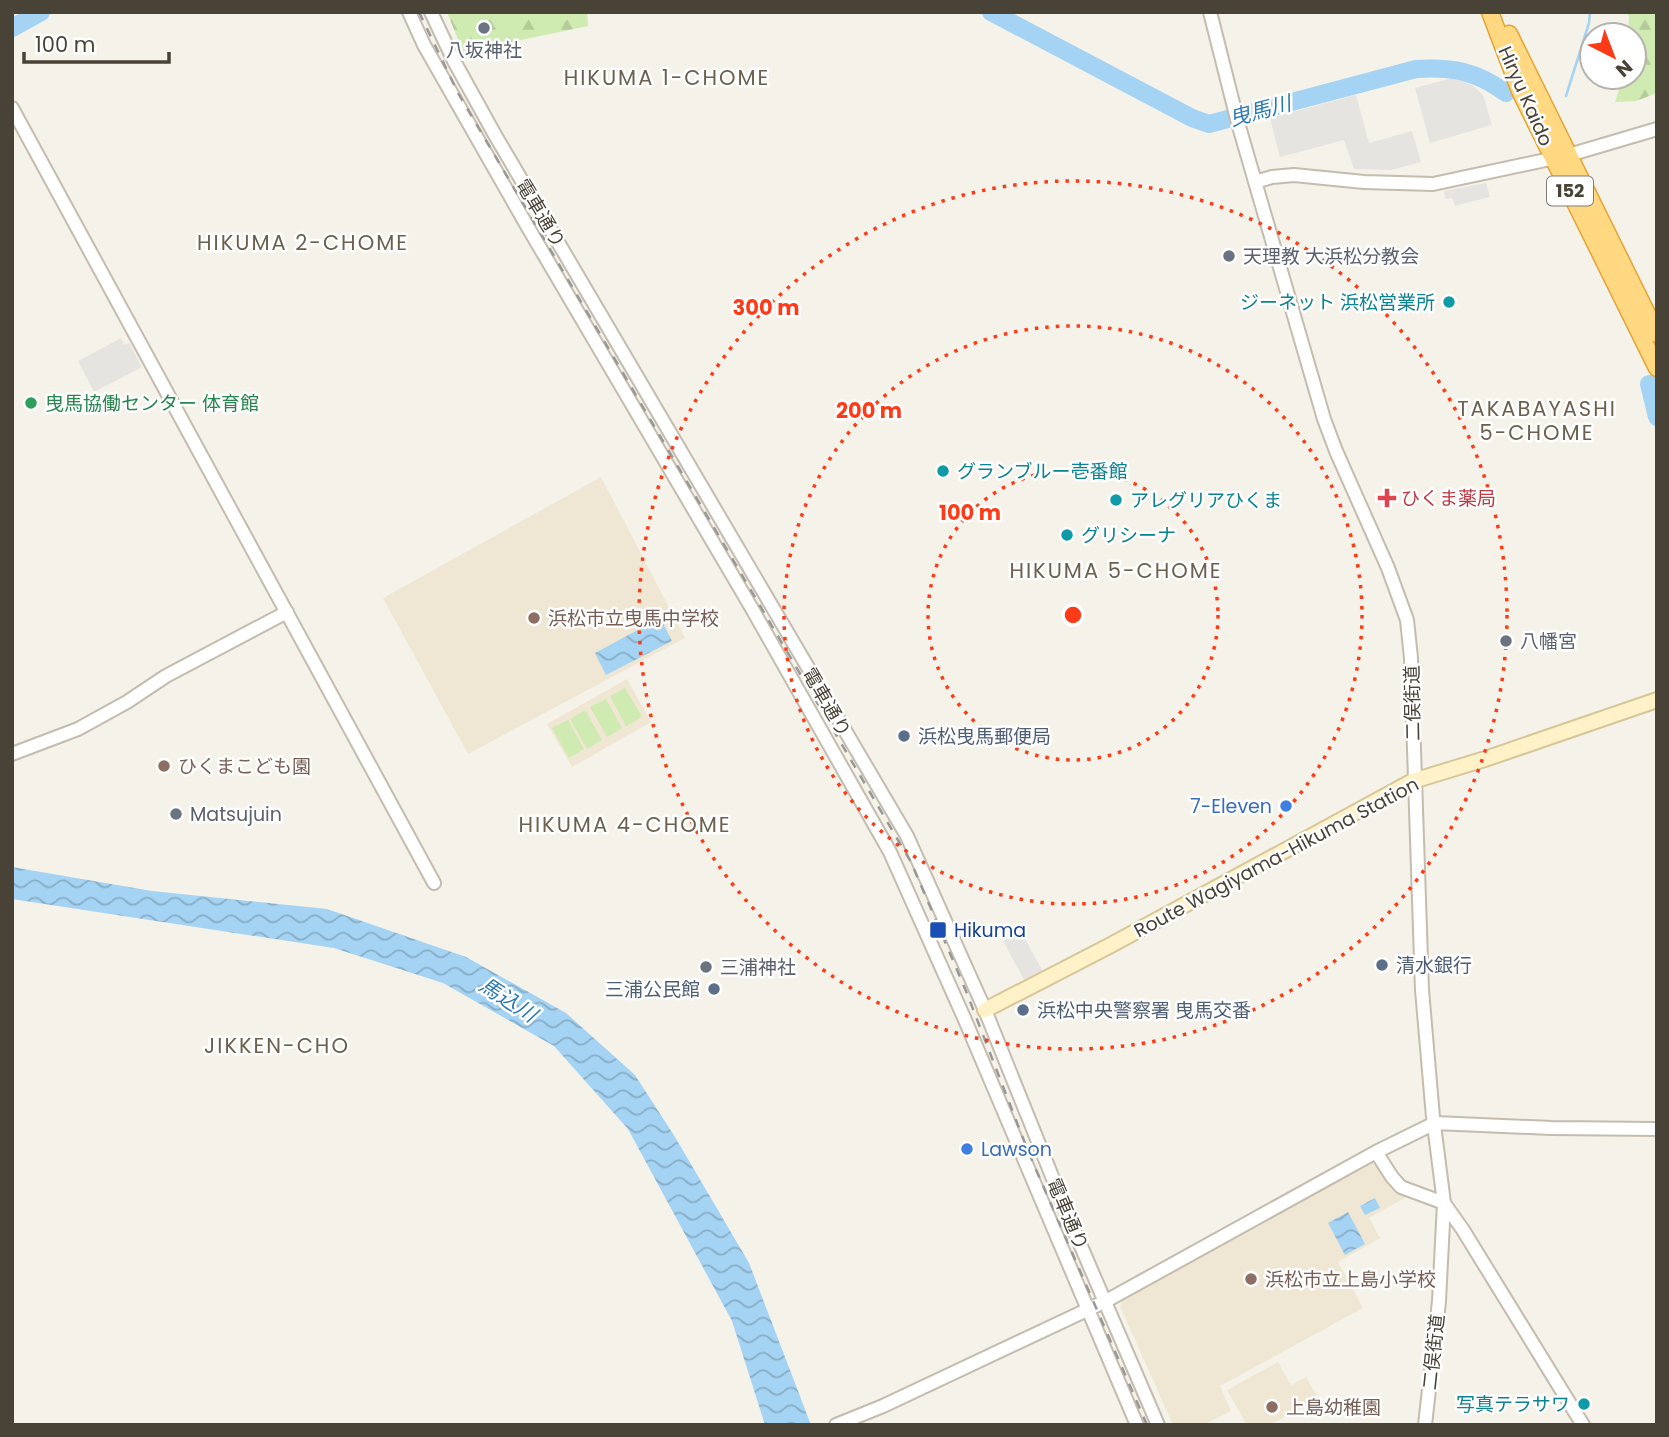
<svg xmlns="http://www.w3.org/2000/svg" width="1669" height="1437" font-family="Poppins,'Noto Sans JP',sans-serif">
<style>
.education{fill:#efe7d3}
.forest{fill:url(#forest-firs)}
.pitch{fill:#d0ebb1}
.parking{fill:#e6e4e1}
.water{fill:url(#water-waves)}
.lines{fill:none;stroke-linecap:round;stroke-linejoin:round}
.stream{stroke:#a4d3f3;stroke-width:2.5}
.river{stroke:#a4d3f3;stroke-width:18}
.tertiary-casing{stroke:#c4bcae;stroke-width:16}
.secondary-casing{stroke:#d7c698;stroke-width:18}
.trunk-casing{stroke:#e4a435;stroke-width:19}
.tertiary{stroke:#fff;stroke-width:12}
.secondary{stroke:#fff2c9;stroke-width:14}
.trunk{stroke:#ffd881;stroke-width:16}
.rail{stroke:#989898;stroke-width:2.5;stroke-dasharray:9 9;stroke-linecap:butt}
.ring{fill:none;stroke:#ff3a16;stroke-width:3.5;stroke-dasharray:3.5 7}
.worship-dot{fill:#6b7280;stroke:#fff;stroke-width:2.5}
.culture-dot{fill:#0f9aa8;stroke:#fff;stroke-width:2.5}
.leisure-dot{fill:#2e9e5b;stroke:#fff;stroke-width:2.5}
.health-dot{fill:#e0444e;stroke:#fff;stroke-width:2.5}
.education-dot{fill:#8d6e63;stroke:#fff;stroke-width:2.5}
.service-dot{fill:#5c6f8a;stroke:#fff;stroke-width:2.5}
.shop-dot{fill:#3f7fe0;stroke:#fff;stroke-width:2.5}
.transit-dot{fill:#1a4fb4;stroke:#fff;stroke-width:2.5}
.labels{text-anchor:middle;stroke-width:5;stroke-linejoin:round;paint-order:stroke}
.shield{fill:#fff;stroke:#807b73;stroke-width:2}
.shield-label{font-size:18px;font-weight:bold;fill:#494237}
.worship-label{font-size:19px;fill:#5b616d;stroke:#fff;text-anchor:start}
.street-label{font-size:19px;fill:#494237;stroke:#fff}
.culture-label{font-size:19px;fill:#0d838f;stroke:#fff;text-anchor:start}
.leisure-label{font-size:19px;fill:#27864d;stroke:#fff;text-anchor:start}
.health-label{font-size:19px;fill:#be3a42;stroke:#fff;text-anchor:start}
.education-label{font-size:19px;fill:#785e54;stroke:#fff;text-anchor:start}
.service-label{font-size:19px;fill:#4e5e75;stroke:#fff;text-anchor:start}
.shop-label{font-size:19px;fill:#366cbe;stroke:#fff;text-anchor:end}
.transit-label{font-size:19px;fill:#164399;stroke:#fff;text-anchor:start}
.neighbourhood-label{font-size:21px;letter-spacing:2px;fill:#6d604e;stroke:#fff}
.water-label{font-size:21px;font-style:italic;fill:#2a78b2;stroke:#fff}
.centre{fill:#ff3a16;stroke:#fff;stroke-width:3.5}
.ring-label{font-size:21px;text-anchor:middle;font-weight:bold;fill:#ff3a16;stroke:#fff;stroke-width:5;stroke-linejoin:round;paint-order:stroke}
</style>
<defs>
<pattern id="forest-firs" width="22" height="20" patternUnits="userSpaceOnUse" patternTransform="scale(1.75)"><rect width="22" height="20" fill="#d0ebb1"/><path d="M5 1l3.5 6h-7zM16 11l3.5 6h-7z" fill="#b4cb99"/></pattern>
<pattern id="water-waves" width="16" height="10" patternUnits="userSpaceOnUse" patternTransform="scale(1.75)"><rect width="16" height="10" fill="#a4d3f3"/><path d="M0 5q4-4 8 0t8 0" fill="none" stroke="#88adc6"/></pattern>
</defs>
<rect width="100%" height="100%" fill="#f5f2e9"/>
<path class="education" d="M601,477L685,638L468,754L383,598Z
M627,679L651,722L572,767L547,724Z
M1375,1157L1410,1195L1369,1218L1380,1238L1338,1262L1363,1308L1220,1386L1231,1411L1203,1425H1173L1120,1306L1125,1296Z
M1278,1362L1291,1385L1306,1377L1318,1398L1270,1425H1247L1227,1390Z"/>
<path class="forest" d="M447,12H587L588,26L463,52Z
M1627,12H1657V93L1636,101L1615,102L1623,77H1634V35H1628L1629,17Z"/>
<path class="pitch" d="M625,688L642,717L626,726L610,696Z
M606,699L622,728L607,737L590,707Z
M585,710L602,740L587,749L570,719Z
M568,720L584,749L569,758L552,728Z"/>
<path class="parking" d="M1453,78L1472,85L1483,95L1492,125L1430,143L1415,88Z
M1356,95L1369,143L1412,131L1421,162L1391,170L1354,169L1344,140L1280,157L1270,118Z
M1486,183L1490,197L1455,206L1452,198L1445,199L1444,191Z
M121,338L124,345L129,343L142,367L94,392L78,361Z
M1021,932L1045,975L1027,985L1003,941Z"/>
<path class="water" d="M660,618L672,641L606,675L595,653Z
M12,867L152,891L327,909L466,957L566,1013L635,1075L675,1137L749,1263L811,1425H765L732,1321L628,1129L554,1046L443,983L334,948L12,899Z
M1375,1198L1380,1208L1365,1215L1360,1206Z
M1348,1212L1365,1244L1345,1255L1328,1223Z"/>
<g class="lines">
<path class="stream" d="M1566,96L1589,23L1590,12"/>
<path class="river" d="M991,12L1192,118L1209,124L1416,69C1453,67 1476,71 1506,93
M12,28L41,12
M1649,384L1657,417"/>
<g class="tertiary-casing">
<path id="tertiary" d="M409,12L424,45L526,224L751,607L890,852L965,1020L1137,1425
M431,12L454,61L495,135L907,836L985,1010L1068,1216L1158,1425
M1210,12L1238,123L1324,419L1336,451L1388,568L1407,620L1411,658L1422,990L1433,1117L1444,1203L1439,1301L1425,1425
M12,108L434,883
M1255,182L1272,177L1294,175L1364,182L1433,184L1569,155L1657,129
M12,754L78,729L127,702L166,676L287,612
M1376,1152L1392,1177L1401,1187L1444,1203L1463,1230L1583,1425
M836,1425L883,1406L1106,1301L1376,1152L1435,1123L1551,1128L1657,1129"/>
</g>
<g class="secondary-casing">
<path id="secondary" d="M985,1010L1111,945L1413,781L1485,759L1657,700"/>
</g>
<g class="trunk-casing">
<path id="trunk" d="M1490,12L1520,91L1657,368
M1509,34L1657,334"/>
</g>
<use href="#tertiary" class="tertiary"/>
<use href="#secondary" class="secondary"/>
<use href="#trunk" class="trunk"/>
<path class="rail" d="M419,12L458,93L911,862L966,991L1028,1151L1147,1425"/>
</g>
<g class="ring">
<circle cx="1073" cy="615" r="145"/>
<circle cx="1073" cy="615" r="289"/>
<circle cx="1073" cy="615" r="434"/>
</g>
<g class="worship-dot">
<circle cx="484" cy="28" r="7"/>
<circle cx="1229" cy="256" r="7"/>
<circle cx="1506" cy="641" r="7"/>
<circle cx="176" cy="814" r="7"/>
<circle cx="706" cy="967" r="7"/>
</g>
<g class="culture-dot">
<circle cx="1449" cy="302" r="7"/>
<circle cx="943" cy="471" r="7"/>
<circle cx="1116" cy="500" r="7"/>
<circle cx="1067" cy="535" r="7"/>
<circle cx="1584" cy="1404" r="7"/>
</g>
<circle class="leisure-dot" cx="31" cy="403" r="7"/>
<path class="health-dot" d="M1383.5 487.5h7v7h7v7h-7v7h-7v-7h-7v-7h7z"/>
<g class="education-dot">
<circle cx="534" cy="618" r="7"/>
<circle cx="164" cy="766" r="7"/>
<circle cx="1251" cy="1279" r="7"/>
<circle cx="1272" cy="1407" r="7"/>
</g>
<g class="service-dot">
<circle cx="904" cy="736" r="7"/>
<circle cx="1382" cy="965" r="7"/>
<circle cx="714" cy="989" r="7"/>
<circle cx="1023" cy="1010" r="7"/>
</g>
<g class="shop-dot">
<circle cx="1286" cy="806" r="7"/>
<circle cx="967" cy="1149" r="7"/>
</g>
<rect class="transit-dot" x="929" y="921" width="18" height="18" rx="3.5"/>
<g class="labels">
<rect class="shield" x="1547" y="176.5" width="46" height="29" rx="5"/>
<g class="shield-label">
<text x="1570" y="197">152</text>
</g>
<g class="worship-label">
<text x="484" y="57" text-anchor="middle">八坂神社</text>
<text x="1243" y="263">天理教 大浜松分教会</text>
<text x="1520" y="648">八幡宮</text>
<text x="190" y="821">Matsujuin</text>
<text x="720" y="974">三浦神社</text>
</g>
<g class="street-label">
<text transform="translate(1526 96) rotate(66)" y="7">Hiryu Kaido</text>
<text transform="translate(541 213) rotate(59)" y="7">電車通り</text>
<text transform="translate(827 702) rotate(60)" y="7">電車通り</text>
<text transform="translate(1412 703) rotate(-91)" y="7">二俣街道</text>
<text transform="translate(1276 857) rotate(-28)" y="7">Route Wagiyama-Hikuma Station</text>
<text transform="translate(1068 1214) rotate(67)" y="7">電車通り</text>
<text transform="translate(1433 1352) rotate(-84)" y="7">二俣街道</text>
</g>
<g class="culture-label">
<text x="1435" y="309" text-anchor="end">ジーネット 浜松営業所</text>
<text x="957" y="478">グランブルー壱番館</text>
<text x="1130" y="507">アレグリアひくま</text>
<text x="1081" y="542">グリシーナ</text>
<text x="1570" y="1411" text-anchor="end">写真テラサワ</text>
</g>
<g class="leisure-label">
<text x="45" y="410">曳馬協働センター 体育館</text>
</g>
<g class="health-label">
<text x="1401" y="505">ひくま薬局</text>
</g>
<g class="education-label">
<text x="548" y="625">浜松市立曳馬中学校</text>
<text x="178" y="773">ひくまこども園</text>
<text x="1265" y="1286">浜松市立上島小学校</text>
<text x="1286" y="1414">上島幼稚園</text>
</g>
<g class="service-label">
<text x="918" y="743">浜松曳馬郵便局</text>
<text x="1396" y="972">清水銀行</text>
<text x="700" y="996" text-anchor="end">三浦公民館</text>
<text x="1037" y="1017">浜松中央警察署 曳馬交番</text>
</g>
<g class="shop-label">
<text x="1272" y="813">7-Eleven</text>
<text x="981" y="1156" text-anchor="start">Lawson</text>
</g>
<g class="transit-label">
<text x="954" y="937">Hikuma</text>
</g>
<g class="neighbourhood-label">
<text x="667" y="85">HIKUMA 1-CHOME</text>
<text x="303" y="250">HIKUMA 2-CHOME</text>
<text x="1537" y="416">TAKABAYASHI<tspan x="1537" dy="24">5-CHOME</tspan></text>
<text x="1116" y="578">HIKUMA 5-CHOME</text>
<text x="625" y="832">HIKUMA 4-CHOME</text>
<text x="277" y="1053">JIKKEN-CHO</text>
</g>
<g class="water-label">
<text transform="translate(1260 111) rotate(-15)" y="7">曳馬川</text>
<text transform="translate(508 1000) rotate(33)" y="7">馬込川</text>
</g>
</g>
<circle cx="1073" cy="615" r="10" class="centre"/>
<g class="ring-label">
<text x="766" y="315">300 m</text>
<text x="869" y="418">200 m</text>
<text x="970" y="520">100 m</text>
</g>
<rect width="1669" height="1437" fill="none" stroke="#494237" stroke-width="28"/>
<g transform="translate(1613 56) rotate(138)"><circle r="33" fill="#ffffff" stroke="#b6b3af" stroke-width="2"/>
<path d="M0-5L12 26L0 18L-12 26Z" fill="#ff3a16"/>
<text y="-10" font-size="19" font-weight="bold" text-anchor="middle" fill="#494237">N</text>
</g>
<path d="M24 52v10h145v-10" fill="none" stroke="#494237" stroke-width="3.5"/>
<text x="35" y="52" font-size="21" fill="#494237" stroke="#ffffff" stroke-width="5" paint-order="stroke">100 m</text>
</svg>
